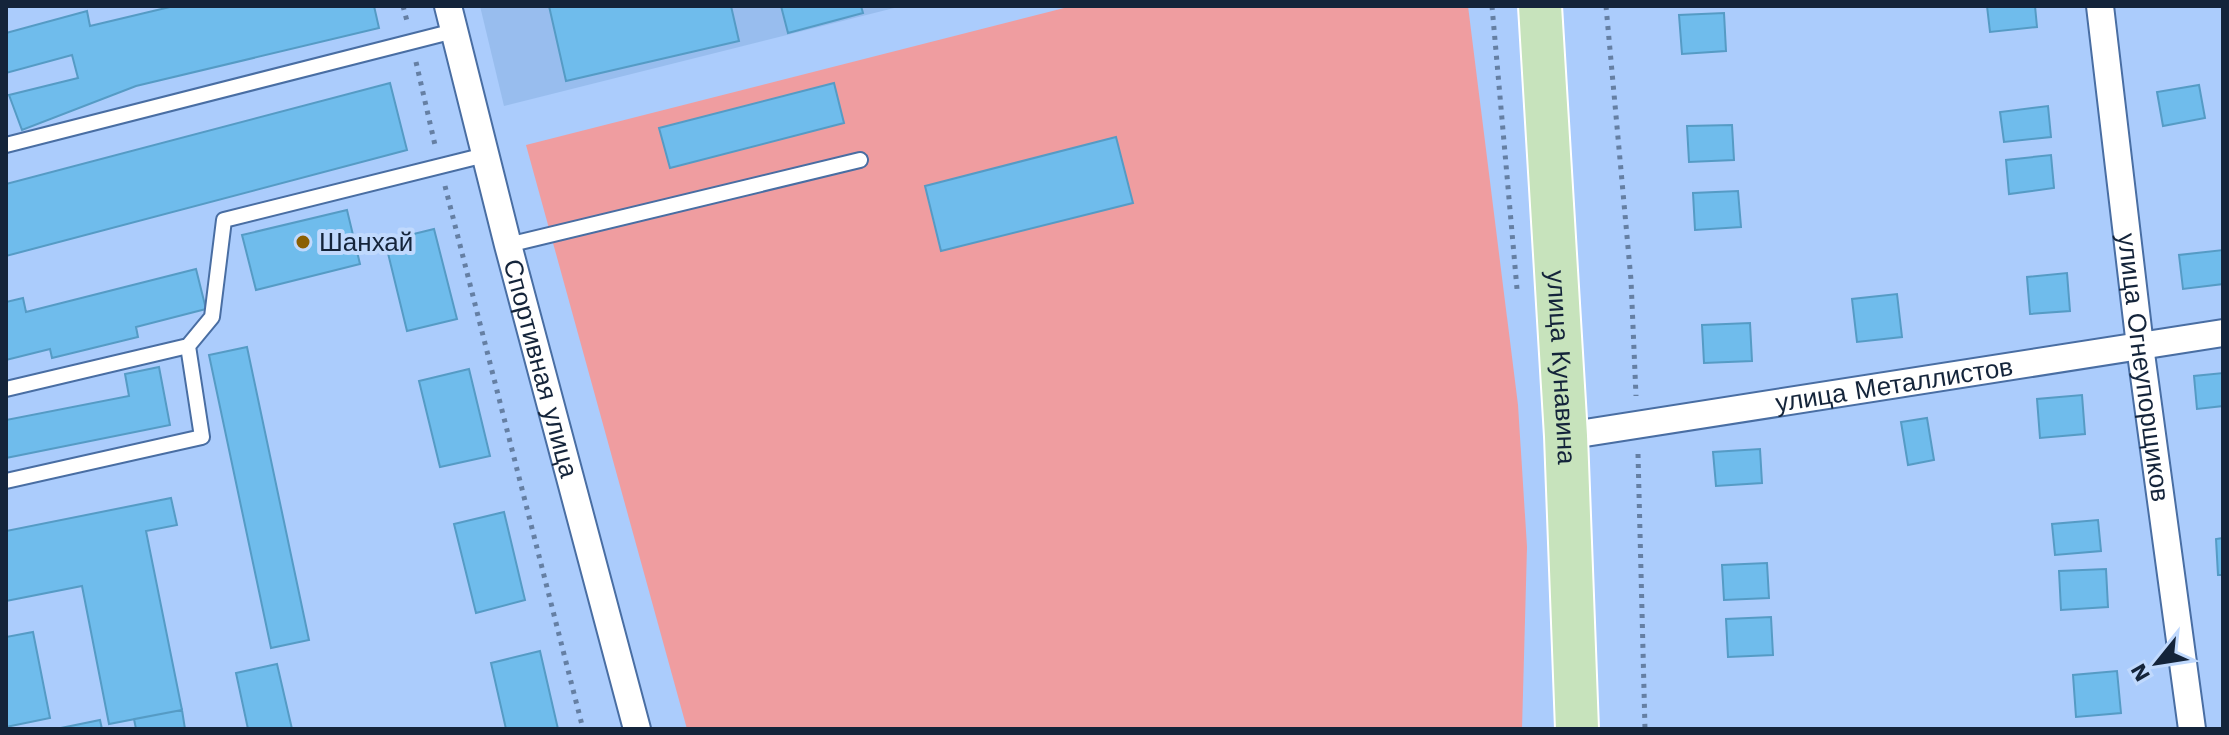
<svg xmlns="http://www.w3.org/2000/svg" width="2229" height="735" font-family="'Work Sans',sans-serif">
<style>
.built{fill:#98bdee}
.green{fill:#ef9da0}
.building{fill:#6fbcec;stroke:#559bc5;stroke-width:2}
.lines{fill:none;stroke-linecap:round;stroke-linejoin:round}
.lane-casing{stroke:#496ea3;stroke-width:18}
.street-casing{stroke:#496ea3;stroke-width:30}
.primary-casing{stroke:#fff;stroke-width:46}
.path{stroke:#657fa3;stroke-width:5;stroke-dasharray:4 6;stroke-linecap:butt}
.lane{stroke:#fff;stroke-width:14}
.street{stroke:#fff;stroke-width:26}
.primary{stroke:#c7e3bc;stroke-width:42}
.poi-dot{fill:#8b5f02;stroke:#c0d9fd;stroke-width:3}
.labels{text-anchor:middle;stroke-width:8;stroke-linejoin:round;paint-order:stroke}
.poi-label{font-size:26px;fill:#14243a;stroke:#c0d9fd;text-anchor:start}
.street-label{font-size:26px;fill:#14243a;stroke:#c0d9fd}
</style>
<rect width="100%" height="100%" fill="#abccfc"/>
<path class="built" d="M480,6H902L504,106Z"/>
<path class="green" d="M1072,6H1468L1518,405L1527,547L1522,729H687L526,145Z"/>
<path class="building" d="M174,6H374L379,28L136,86L22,130L9,95L78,78L72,55L6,73V33L87,11L90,26Z
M549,6H731L739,41L566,81Z
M781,6H861L863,13L788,33Z
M1987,6H2035L2037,27L1990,32Z
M1724,13L1726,51L1682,54L1679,15Z
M390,83L407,150L6,256V184Z
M834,83L844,123L670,168L659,128Z
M2199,85L2205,118L2163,126L2157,92Z
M2048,106L2051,137L2004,142L2000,112Z
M1732,125L1734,160L1689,162L1687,126Z
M1116,137L1133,203L941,251L925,186Z
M2051,155L2054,188L2009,194L2006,160Z
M1738,191L1741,227L1695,230L1693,193Z
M347,210L360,264L256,290L242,235Z
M434,229L457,319L407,331L385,241Z
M2223,250V284L2183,289L2179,255Z
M196,269L206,309L136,327L138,337L52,358L50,349L6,360V302L23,298L26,312Z
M2067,273L2070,311L2030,314L2027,277Z
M1897,294L1902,337L1857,342L1852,299Z
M1750,323L1752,361L1704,363L1702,325Z
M247,347L309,640L271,648L209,355Z
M159,367L170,425L6,458V420L129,396L125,374Z
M469,369L490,456L440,467L419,381Z
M2223,373V406L2197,409L2194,376Z
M2082,395L2085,434L2040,438L2037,399Z
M1927,418L1934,460L1908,465L1901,422Z
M1760,449L1762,483L1716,486L1713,452Z
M171,498L177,525L146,531L182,710L109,724L82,586L6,601V531Z
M504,512L525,600L476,613L454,524Z
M2098,520L2101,551L2055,555L2052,524Z
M2223,538V575H2218L2216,539Z
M1767,563L1769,598L1724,600L1722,565Z
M2106,569L2108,607L2061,610L2059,571Z
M1771,617L1773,655L1728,657L1726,619Z
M33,632L50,718L6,727V637Z
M540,651L558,729H506L491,663Z
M277,664L292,729H248L236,673Z
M2117,671L2121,713L2076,717L2073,675Z
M182,710L185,729H136L134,719Z
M100,720L102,729H56Z"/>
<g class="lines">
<g class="lane-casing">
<path id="lane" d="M6,145L454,31
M508,245L860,160
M6,389L188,346
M6,481L202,437L188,346L212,317L224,220L485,155"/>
</g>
<g class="street-casing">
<g id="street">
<path id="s1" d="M448,6L508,245L637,729"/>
<path id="s2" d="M2100,6L2140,346L2192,729"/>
<path id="s3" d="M1566,436L2223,333"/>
</g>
</g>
<g class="primary-casing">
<g id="primary">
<path id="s4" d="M1540,6L1566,436L1577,729"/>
</g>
</g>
<path class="path" d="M403,6L407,21
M1492,6L1517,289
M1606,6L1631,280L1636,396
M416,62L435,145
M445,186L583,729
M1638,454L1645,729"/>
<use href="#lane" class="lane"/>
<use href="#street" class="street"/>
<use href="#primary" class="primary"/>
</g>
<circle class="poi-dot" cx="303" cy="242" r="8"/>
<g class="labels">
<g class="poi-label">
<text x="319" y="251">Шанхай</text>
</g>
<g class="street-label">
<text dy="9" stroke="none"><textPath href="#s4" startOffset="362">улица Кунавина</textPath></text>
<text dy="9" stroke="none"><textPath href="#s1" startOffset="374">Спортивная улица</textPath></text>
<text dy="9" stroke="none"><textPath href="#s2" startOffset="364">улица Огнеупорщиков</textPath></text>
<text dy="9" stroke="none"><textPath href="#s3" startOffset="332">улица Металлистов</textPath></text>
</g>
</g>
<rect width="2229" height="735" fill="none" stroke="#14243a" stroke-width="16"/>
<g transform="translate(2157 663) rotate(240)" stroke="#c0d9fd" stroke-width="6" paint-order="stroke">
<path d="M0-6L14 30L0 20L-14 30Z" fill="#14243a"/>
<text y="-12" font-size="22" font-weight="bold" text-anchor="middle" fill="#14243a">N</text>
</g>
</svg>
